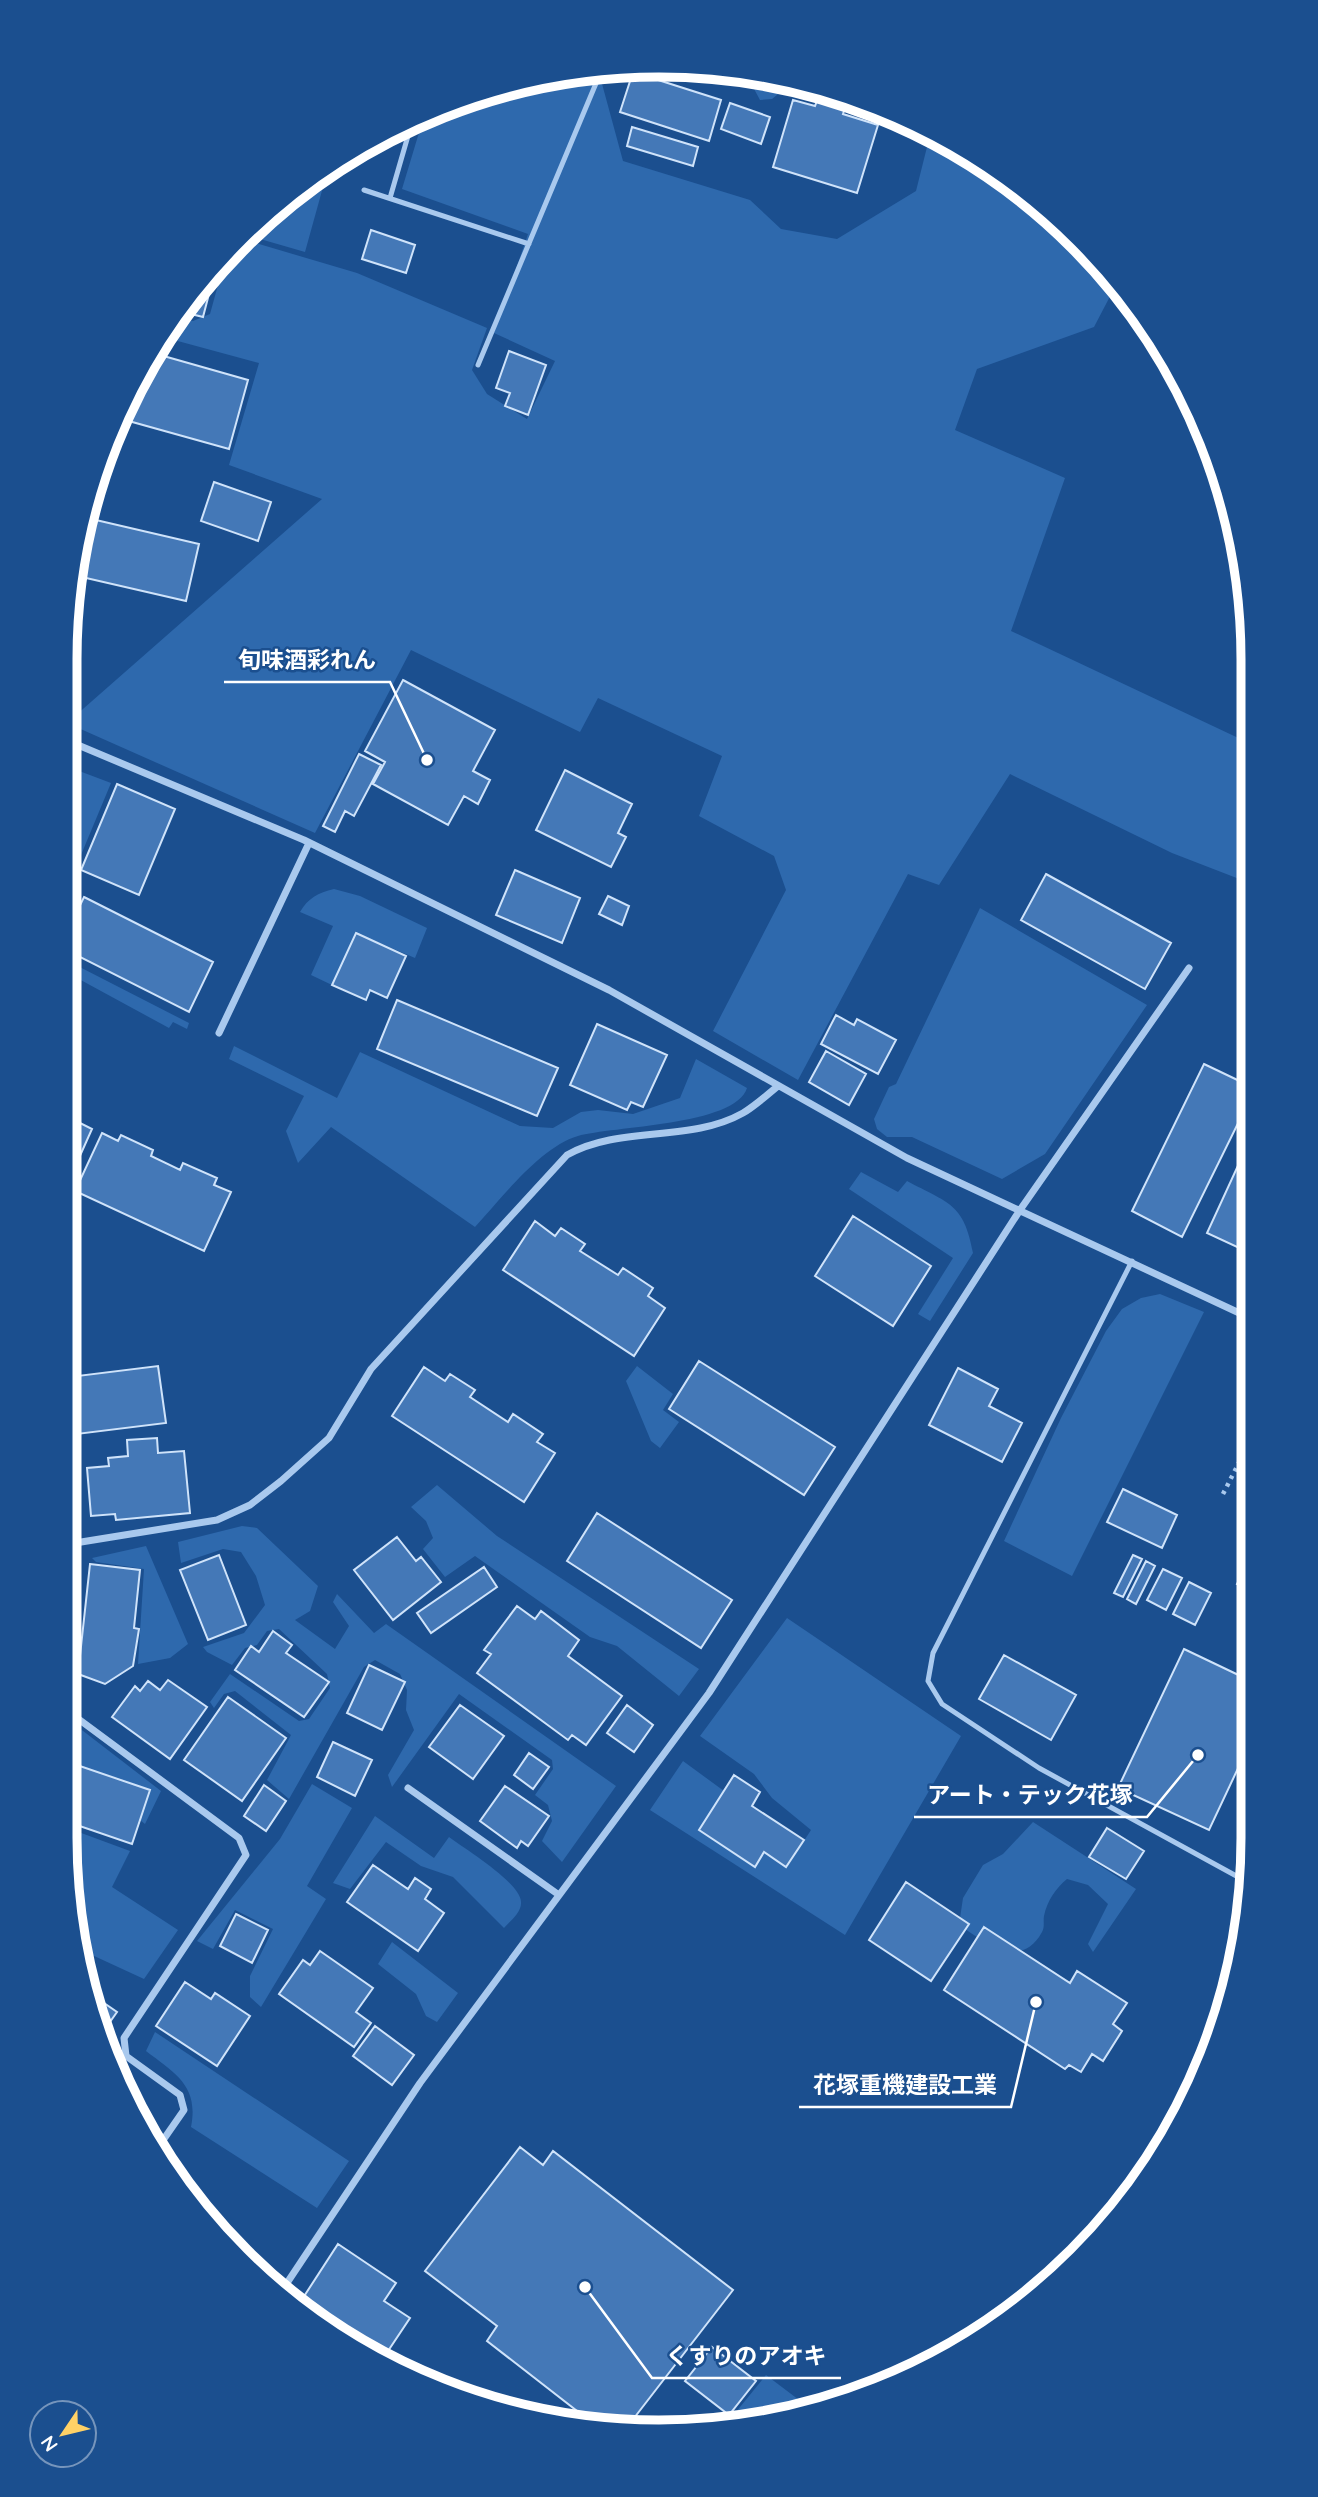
<svg xmlns="http://www.w3.org/2000/svg" width="1318" height="2497" font-family="Quicksand,'Noto Sans JP',sans-serif">
<style>
.green{fill:#2e69ad}
.building{fill:#4478b7;stroke:#cfe3fa;stroke-width:2}
.lines{fill:none;stroke-linecap:round;stroke-linejoin:round}
.path{stroke:#a9c9ee;stroke-width:4.5;stroke-dasharray:3.5 5;stroke-linecap:butt}
.service{stroke:#a9c9ee;stroke-width:5}
.minor{stroke:#a9c9ee;stroke-width:7}
.tertiary{stroke:#a9c9ee;stroke-width:12}
.rim{fill:none;stroke:#fff;stroke-width:9}
.leader{fill:none;stroke:#fff;stroke-width:2.5}
.callout-dot{fill:#fff;stroke:#1b4f8f;stroke-width:2.5}
.callout-label{font-size:23px;text-anchor:middle;font-weight:bold;fill:#fff;stroke:#1b4f8f;stroke-width:5;stroke-linejoin:round;paint-order:stroke}
</style>
<rect width="100%" height="100%" fill="#1b4f8f"/>
<path class="green" d="M598,69L623,161L750,200L781,229L837,239L916,191L930,135L923,127L1051,212L1117,283L1094,327L977,369L955,430L1065,478L1011,631L1249,743L1247,882L1172,853L1010,774L939,885L908,874L798,1080L713,1031L786,890L774,856L699,816L722,756L598,698L580,732L411,650L315,833L67,723L322,499L229,465L259,363L163,337L176,316L193,321L210,314L221,274L219,263L242,239L357,273L487,328L472,370L487,394L527,419L555,361L494,333L528,234L402,189L424,116L468,96L582,70Z
M746,74L793,82L772,99L760,100Z
M328,169L305,252L246,235L267,212Z
M66,766L111,783L66,891Z
M334,889L360,896L427,928L415,958L356,933L332,985L311,975L333,926L300,912C308,898 318,893 334,889Z
M980,908L1147,1005L1045,1154L1002,1179L912,1137H887L877,1129L874,1119L889,1087L896,1084Z
M66,960L189,1023L187,1029L173,1022L169,1028L66,972Z
M234,1046L337,1098L360,1052L520,1126L553,1128L581,1112L598,1110L633,1114L680,1098L696,1059L747,1088C735,1126 612,1126 578,1136C540,1147 501,1199 475,1227L331,1127L298,1163L286,1131L304,1096L229,1059Z
M861,1172L898,1192L907,1181C948,1203 964,1203 973,1253L930,1321L918,1314L953,1258L849,1189Z
M1160,1294L1204,1312L1072,1576L1004,1541L1061,1418L1106,1331L1122,1309L1141,1298Z
M637,1366L673,1394L663,1410L679,1422L660,1448L651,1441L626,1381Z
M437,1485L497,1536L699,1669L679,1696L617,1646L590,1637L475,1556L445,1577L423,1549L433,1538L426,1521L411,1507Z
M242,1526L257,1528L318,1586L310,1611L295,1620L335,1649L349,1626L333,1602L337,1594L374,1633L386,1624L616,1786L562,1862L542,1841L552,1821L548,1805L535,1795L553,1769L552,1760L459,1694L392,1787L388,1775L414,1730L406,1710L407,1690L400,1674L375,1660L364,1667L289,1799L267,1780L291,1735L235,1691L224,1694L214,1708L210,1702L230,1674L299,1721L309,1719L330,1688L327,1674L279,1629L267,1631L257,1645L245,1648L232,1665L207,1652L203,1647L244,1633L265,1605L256,1576L241,1552L223,1549L181,1563L178,1542Z
M146,1546L188,1644L170,1658L138,1664L144,1569L96,1562L92,1558Z
M787,1618L961,1736L845,1935L650,1810L683,1761L724,1791L699,1830L755,1866L764,1852L787,1867L811,1830L772,1798L754,1774L700,1736Z
M65,1717L161,1791L145,1824L140,1820L150,1790L71,1764L65,1770Z
M312,1784L352,1808L307,1886L326,1899L261,2007L250,1997V1976L273,1929L235,1910L213,1949L197,1941L280,1839Z
M375,1816L434,1858L449,1837C465,1849 521,1883 521,1902C522,1912 510,1921 504,1928L453,1877L421,1866L386,1842L350,1889L333,1883Z
M1033,1822L1136,1889L1093,1952L1088,1944L1108,1904L1088,1885L1067,1879C1056,1888 1047,1901 1044,1916C1043,1921 1045,1927 1042,1932C1021,1971 985,1942 959,1925L963,1898L983,1865L1003,1854Z
M65,1827L130,1851L112,1887L178,1930L144,1979L92,1955H84Z
M392,1942L458,1993L437,2022L426,2016L416,1994L378,1964Z
M155,2032L349,2161L317,2208L191,2127C199,2086 176,2074 146,2051Z
M766,2375L807,2406L736,2427L723,2428Z"/>
<path class="building" d="M633,72L721,100L709,141L620,112Z
M820,93L847,102L843,114L878,125L857,193L773,167L793,100L815,106Z
M730,103L770,117L761,144L721,129Z
M632,127L698,147L693,166L627,146Z
M371,230L415,245L406,273L362,259Z
M216,267L203,317L179,311L188,297Z
M509,351L546,365L528,415L505,406L510,393L496,388Z
M153,353L248,380L229,449L118,418L126,396Z
M214,482L271,502L258,541L201,521Z
M83,517L199,544L186,601L73,575Z
M403,680L495,730L473,771L490,780L478,804L464,796L448,825L373,784L385,762L365,751Z
M359,754L381,765L354,816L345,811L335,832L323,826Z
M565,770L632,804L618,833L626,837L611,867L536,830Z
M117,784L175,809L139,895L81,870Z
M515,870L580,898L562,943L496,915Z
M1046,874L1171,943L1145,989L1021,920Z
M608,896L629,906L622,925L599,914Z
M84,897L213,962L189,1012L66,950V934Z
M356,933L406,956L387,998L370,990L366,1000L332,985Z
M397,1000L558,1068L537,1116L377,1049Z
M836,1015L854,1025L857,1019L896,1040L878,1074L821,1044Z
M597,1024L667,1055L643,1107L631,1102L627,1110L570,1085Z
M826,1051L866,1074L849,1105L809,1082Z
M1204,1064L1250,1086V1099L1182,1237L1132,1211Z
M66,1109L78,1115L76,1121L92,1129L66,1187Z
M102,1133L118,1141L121,1135L153,1150L151,1156L180,1170L183,1163L217,1178L214,1185L231,1192L204,1251L75,1191Z
M1241,1159L1250,1163V1253L1207,1233Z
M853,1216L931,1266L893,1326L815,1276Z
M535,1221L555,1236L561,1228L585,1244L580,1251L618,1275L623,1268L653,1288L648,1296L665,1308L634,1356L503,1270Z
M699,1361L835,1447L804,1495L669,1409Z
M158,1366L166,1423L77,1434L69,1377Z
M424,1367L445,1381L450,1374L475,1390L470,1397L508,1422L513,1414L543,1434L537,1442L555,1453L524,1502L392,1416Z
M958,1368L998,1389L989,1406L1022,1423L1002,1462L929,1425Z
M157,1438L158,1453L184,1451L190,1513L116,1520L115,1514L91,1516L87,1468L109,1466L108,1458L128,1456L127,1440Z
M1123,1489L1177,1515L1162,1548L1107,1522Z
M597,1513L732,1600L701,1648L567,1561Z
M397,1537L416,1561L421,1557L441,1582L393,1620L354,1570Z
M219,1555L246,1625L208,1640L180,1570Z
M1133,1555L1142,1559L1123,1597L1114,1593Z
M1251,1556V1591L1237,1584Z
M1146,1561L1155,1566L1136,1604L1127,1599Z
M90,1564L140,1570L134,1628L139,1629L133,1666L105,1684L78,1674Z
M484,1567L497,1587L431,1633L417,1613Z
M1163,1569L1182,1578L1166,1610L1147,1600Z
M1189,1582L1211,1593L1195,1625L1173,1614Z
M517,1606L535,1619L541,1611L579,1640L568,1656L622,1696L586,1745L572,1735L568,1740L477,1673L491,1654L484,1650Z
M273,1631L292,1645L286,1653L329,1682L304,1717L235,1670L251,1646L259,1652Z
M1184,1649L1251,1681L1252,1749L1248,1747L1209,1830L1118,1788Z
M1004,1655L1076,1695L1051,1740L979,1699Z
M369,1665L405,1682L382,1730L347,1713Z
M168,1680L207,1707L170,1759L112,1717L135,1686L140,1691L148,1681L160,1690Z
M228,1697L286,1738L242,1801L184,1760Z
M460,1705L504,1736L473,1779L429,1747Z
M627,1705L653,1725L634,1752L607,1733Z
M333,1742L372,1760L355,1796L317,1777Z
M529,1753L549,1767L533,1789L514,1775Z
M71,1763L150,1790L132,1844L65,1821V1782Z
M734,1775L760,1792L752,1806L804,1840L786,1867L764,1852L755,1867L699,1830Z
M264,1785L286,1801L266,1831L244,1816Z
M505,1786L549,1816L528,1846L521,1841L517,1848L480,1821Z
M1107,1828L1144,1851L1126,1879L1089,1857Z
M373,1865L408,1889L415,1878L431,1889L425,1899L444,1913L418,1951L347,1902Z
M906,1882L969,1924L931,1981L869,1940Z
M236,1914L268,1930L252,1963L220,1946Z
M984,1927L1070,1983L1077,1971L1127,2003L1113,2024L1122,2031L1103,2061L1092,2054L1081,2072L1069,2065L1065,2069L944,1990Z
M320,1951L373,1988L356,2012L371,2023L354,2047L279,1994L303,1960L310,1965Z
M185,1982L211,1999L215,1993L250,2016L217,2066L156,2026Z
M91,1994L117,2012L100,2036L96,2029Z
M375,2026L414,2055L392,2085L353,2056Z
M520,2147L543,2165L553,2151L733,2290L624,2431L599,2428L487,2341L497,2326L425,2271Z
M338,2244L396,2283L384,2301L410,2318L384,2357L329,2332L299,2304Z
M712,2347L756,2381L729,2415L685,2381Z"/>
<g class="lines">
<path class="path" d="M1223,1494L1251,1439"/>
<path class="service" d="M364,190L529,244
M390,198L412,122
M478,365L602,69
M1132,1261L933,1653L928,1681L942,1704L1039,1768L1251,1884"/>
<path class="minor" d="M66,740L304,840L609,990L907,1158L1250,1318
M219,1033L309,843
M75,1543L217,1520L250,1505L281,1481L329,1438L371,1369L567,1155C620,1125 690,1143 743,1113C755,1106 767,1095 778,1086
M65,1688L75,1543L65,1544
M65,1702L73,1715L239,1838L246,1855L124,2038L126,2056L180,2095L184,2110L159,2146
M408,1788L559,1895
M283,2289L420,2083L709,1693L1020,1210L1189,968"/>
<path class="tertiary" d="M1057,2274L1123,2197"/>
</g>
<path d="M0 0H1318V2497H0ZM659 77H659A582 582 0 0 1 1241 659V1838A582 582 0 0 1 659 2420H659A582 582 0 0 1 77 1838V659A582 582 0 0 1 659 77Z" fill="#1b4f8f" fill-rule="evenodd"/>
<path class="rim" d="M659 77H659A582 582 0 0 1 1241 659V1838A582 582 0 0 1 659 2420H659A582 582 0 0 1 77 1838V659A582 582 0 0 1 659 77Z"/>
<path class="leader" d="M427 760L390 682H224M1198 1755L1147 1817H914M1036 2002L1011 2107H799M585 2287L652 2378H841"/>
<g class="callout-dot">
<circle cx="427" cy="760" r="7"/>
<circle cx="1198" cy="1755" r="7"/>
<circle cx="1036" cy="2002" r="7"/>
<circle cx="585" cy="2287" r="7"/>
</g>
<g class="callout-label">
<text x="307" y="668">旬味酒彩れん</text>
<text x="1030" y="1803">アート・テック花塚</text>
<text x="905" y="2093">花塚重機建設工業</text>
<text x="746" y="2364">くすりのアオキ</text>
</g>
<g transform="translate(63 2434) rotate(235)"><circle r="33" fill="#1b4f8f" stroke="#7695bc" stroke-width="2"/>
<path d="M0-5L12 26L0 18L-12 26Z" fill="#ffd166"/>
<text y="-10" font-size="19" font-weight="bold" text-anchor="middle" fill="#ffffff">N</text>
</g>
</svg>
